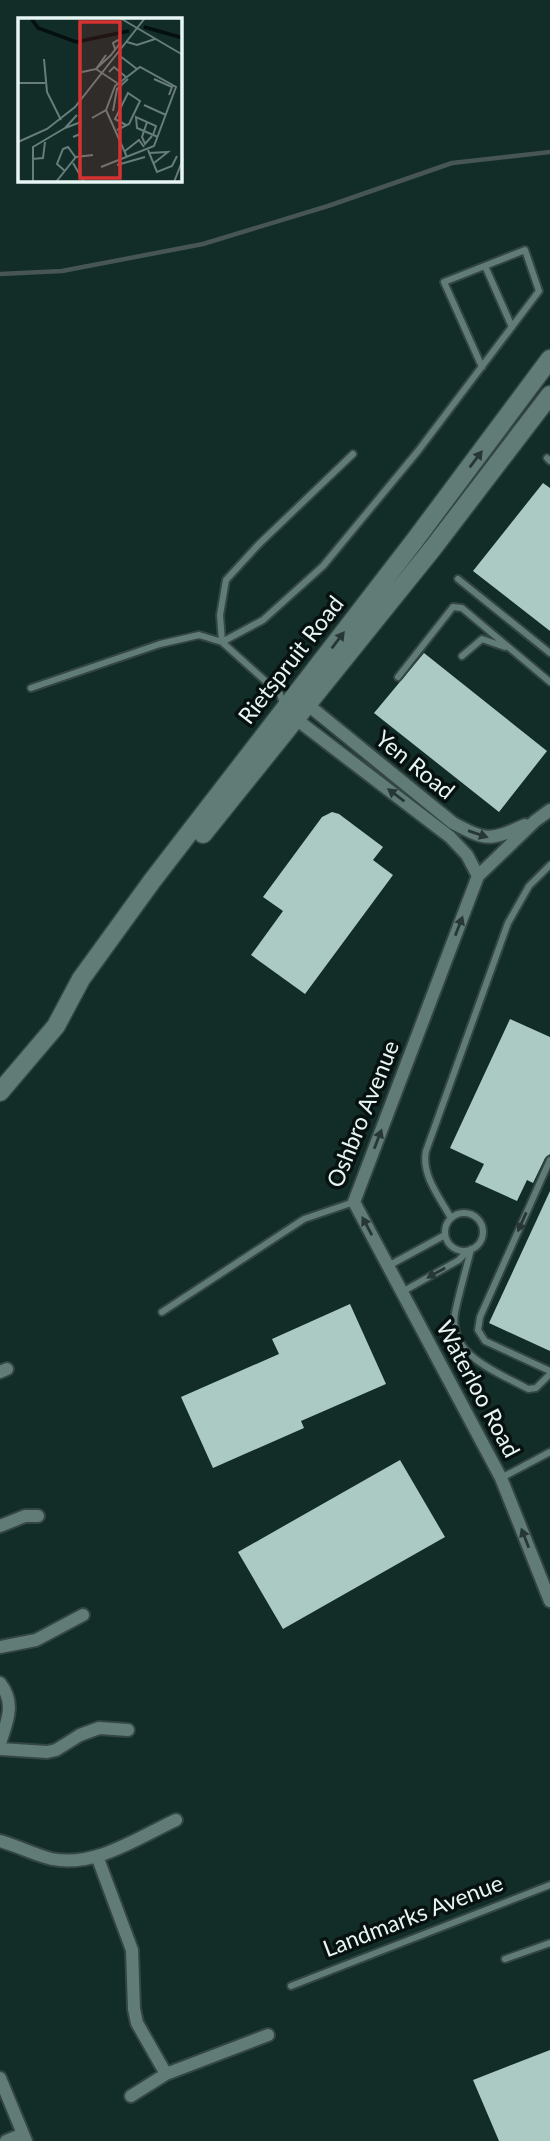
<svg xmlns="http://www.w3.org/2000/svg" width="550" height="2141" font-family="Lato,sans-serif">
<style>
.lines{fill:none;stroke-linecap:round;stroke-linejoin:round}
.stream{stroke:#475553;stroke-width:4.5}
.building{fill:#accac4}
.lane-casing{stroke:#334643;stroke-width:10}
.street-casing{stroke:#334643;stroke-width:16}
.secondary-casing{stroke:#334643;stroke-width:21}
.lane{stroke:#617c77;stroke-width:6}
.street{stroke:#617c77;stroke-width:12}
.secondary{stroke:#617c77;stroke-width:18}
.oneway{fill:#263734}
.labels{text-anchor:middle;stroke-width:7;stroke-linejoin:round;paint-order:stroke}
.street-label{font-size:23px;fill:#e7f6f3;stroke:#071210}
.inset-river{fill:none;stroke:#03100e;stroke-width:3.5}
.inset-road{fill:none;stroke:#677d79;stroke-width:2}
.view{fill:#d73232;fill-opacity:0.15;stroke:#d73232;stroke-width:3.5}
.inset-edge{fill:none;stroke:#e7f6f3;stroke-width:3.5}
</style>
<rect width="100%" height="100%" fill="#122c28"/>
<g class="lines">
<path class="stream" d="M0,274L62,271L203,244L328,206L452,163L550,152"/>
</g>
<path class="building" d="M543,483L550,488V631L473,571Z
M424,653L547,751L499,812L374,713Z
M332,812L339,814L383,847L373,860L393,875L305,994L251,955L283,911L263,897L322,817Z
M510,1019L550,1037V1154L545,1158L533,1183L527,1180L517,1201L475,1182L484,1164L450,1148Z
M550,1191V1351L489,1323Z
M350,1304L386,1384L301,1421L304,1428L213,1468L181,1397L279,1354L272,1339Z
M400,1460L445,1537L283,1629L238,1552Z
M550,2050V2141H499L473,2080Z"/>
<g class="lines">
<g class="lane-casing">
<path id="lane" d="M485,266L512,327
M353,454L259,544L226,580L220,615L222,642L263,620L323,566L418,451L539,291L525,250L444,282L482,367
M547,458L550,461
M458,579L550,653
M462,656L482,639L505,647
M398,677L453,607L462,608L550,682
M31,688L160,644L199,635L222,642L280,694L283,704
M550,1160L480,1317L478,1330L485,1341L550,1371
M445 1232a19 19 0 1 1 38 0a19 19 0 1 1-38 0Z
M451,1218C440,1198 421,1175 426,1151L508,923L529,886L550,865
M471,1249C466,1270 459,1293 455,1313C448,1356 498,1372 528,1389L536,1388L550,1374
M388,1266L445,1235
M402,1292L459,1260L467,1251
M162,1312L304,1219L354,1202
M501,1478L550,1452
M505,1959L550,1943
M291,1986L550,1885"/>
</g>
<g class="street-casing">
<path id="street" d="M302,700L453,823C487,841 489,841 525,825
M292,716L450,837L467,855L478,876
M550,810L535,821L478,876L354,1202L501,1478L550,1601
M0,1372L7,1369
M0,1526L25,1516H38
M0,1647L36,1640L83,1615
M0,1683C16,1703 7,1722 0,1743
M0,1749L47,1752L56,1750L80,1735L99,1728L128,1730
M0,1841C18,1846 35,1855 52,1859C95,1868 139,1837 176,1820
M97,1856L132,1950L134,2009L137,2023L166,2074
M0,2078L26,2141
M131,2096L166,2074L268,2035
M6,2141L23,2134"/>
</g>
<g class="secondary-casing">
<path id="secondary" d="M203,834L433,548L550,395
M0,1092L56,1026L81,979L152,881L415,540L550,359"/>
</g>
<use href="#lane" class="lane"/>
<use href="#street" class="street"/>
<use href="#secondary" class="secondary"/>
</g>
<defs><path id="oneway-solid" d="M-6-.8H1V-3.2L6.5 0L1 3.2V.8H-6Z" transform="scale(1.75)"/></defs>
<g class="oneway">
<use href="#oneway-solid" transform="translate(476 459) rotate(-53)"/>
<use href="#oneway-solid" transform="translate(338 640) rotate(-53)"/>
<use href="#oneway-solid" transform="translate(396 795) rotate(-143)"/>
<use href="#oneway-solid" transform="translate(478 834) rotate(19)"/>
<use href="#oneway-solid" transform="translate(459 926) rotate(-69)"/>
<use href="#oneway-solid" transform="translate(378 1139) rotate(-69)"/>
<use href="#oneway-solid" transform="translate(522 1222) rotate(114)"/>
<use href="#oneway-solid" transform="translate(367 1226) rotate(-118)"/>
<use href="#oneway-solid" transform="translate(436 1273) rotate(151)"/>
<use href="#oneway-solid" transform="translate(525 1538) rotate(-111)"/>
</g>
<g class="labels">
<g class="street-label">
<text transform="translate(291 660) rotate(-52)" y="8">Rietspruit Road</text>
<text transform="translate(415 765) rotate(39)" y="8">Yen Road</text>
<text transform="translate(363 1114) rotate(-68)" y="8">Oshbro Avenue</text>
<text transform="translate(478 1389) rotate(62)" y="8">Waterloo Road</text>
<text transform="translate(413 1916) rotate(-21)" y="8">Landmarks Avenue</text>
</g>
</g>
<g transform="translate(18 18)">
<rect width="164" height="164" fill="#122c28"/>
<path class="inset-river" d="M13,0L20,10L58,24L111,13M126,9L165,20"/>
<path class="inset-road" d="M102,0L165,37M109,24L119,27L137,21M88,37L78,51L93,37L102,25L100,22L95,25L97,31M102,38L119,51M26,41L29,74L43,102M64,54L78,51L99,65M91,54L96,49L108,59M136,61L154,69L151,77M0,65H27M126,87L148,97M88,92L109,139M95,93L99,71L110,61M59,97L47,110L63,104M74,100L88,92L97,68L122,49L158,69L136,128L83,149M129,104L124,119L127,126L134,118M99,112L111,106L122,83L110,75L97,101L108,107M135,117L138,108L118,99L119,110L140,119M55,119L62,116V138M0,124L29,111L57,89L127,0M130,132L139,154L154,148L159,138M107,133L121,122L126,129M131,135L150,134L136,145M14,141L25,140L27,124M55,145L66,164M99,147L127,139M47,153L39,146L45,131L50,129L58,140M15,164V129L47,110M38,164L58,139L75,137M156,164L165,141"/>
<path class="view" d="M62,4H102V160H62Z"/>
<rect width="164" height="164" class="inset-edge"/>
</g>
</svg>
